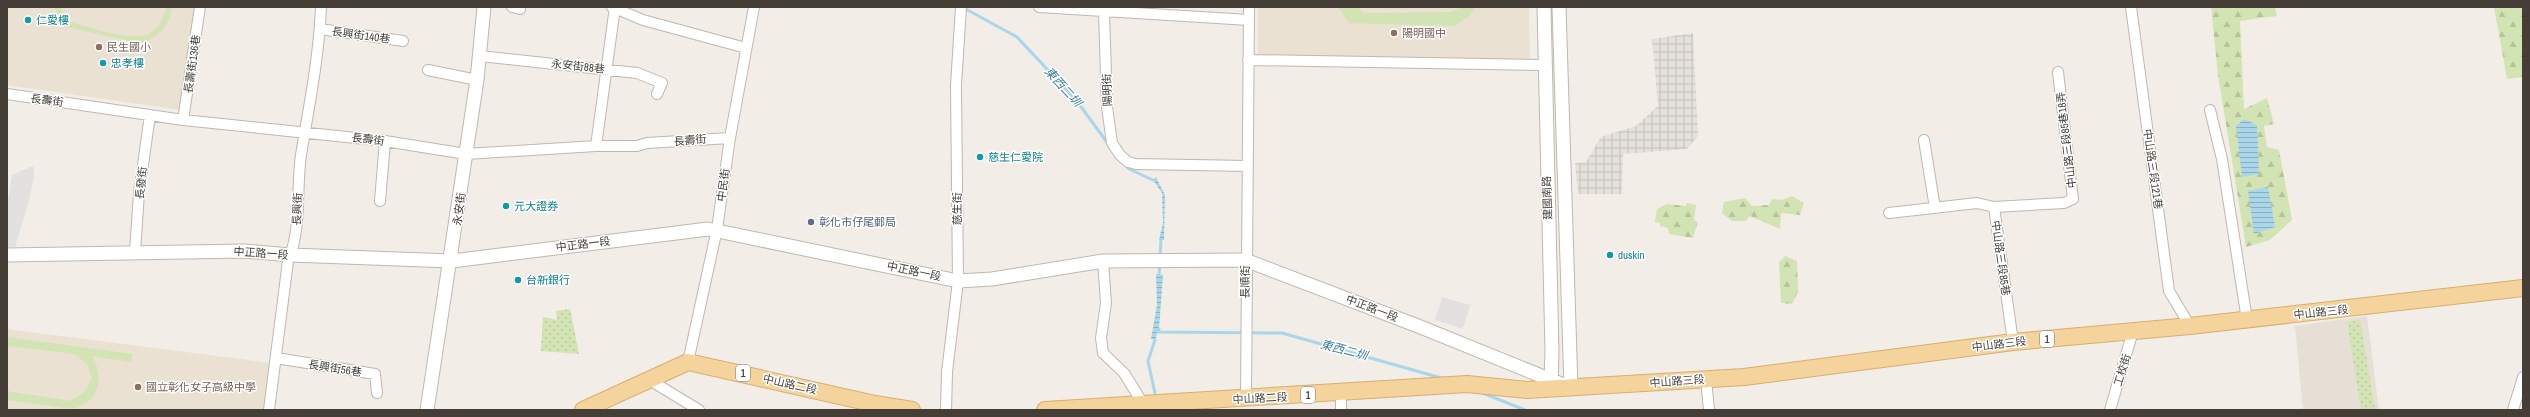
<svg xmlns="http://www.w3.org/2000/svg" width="2530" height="417" font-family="'Archivo Narrow','Noto Sans TC',sans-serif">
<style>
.residential{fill:#e5dfd6}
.industrial{fill:url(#industrial-grid)}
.education{fill:#eae1d2}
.green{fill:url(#green-dots)}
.forest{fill:url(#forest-firs)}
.pitch{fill:#d2e3b4}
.parking{fill:#e3e1df}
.water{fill:url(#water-rules)}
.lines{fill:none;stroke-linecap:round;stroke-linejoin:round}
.stream{stroke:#a9d6e9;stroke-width:3}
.minor-casing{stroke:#c0b7ae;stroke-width:12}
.tertiary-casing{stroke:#c0b7ae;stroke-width:15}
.primary-casing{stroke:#d8ae6f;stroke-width:18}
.minor{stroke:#fff;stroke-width:10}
.tertiary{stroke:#fff;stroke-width:13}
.primary{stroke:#f5d39d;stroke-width:16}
.culture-dot{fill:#0f9aa8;stroke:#fff;stroke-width:1.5}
.education-dot{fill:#8d6e63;stroke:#fff;stroke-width:1.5}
.service-dot{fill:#5c6f8a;stroke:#fff;stroke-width:1.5}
.labels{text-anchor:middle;stroke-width:3;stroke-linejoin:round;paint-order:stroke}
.shield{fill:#fff;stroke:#7c7873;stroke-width:1}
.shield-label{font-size:10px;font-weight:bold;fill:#443e37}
.culture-label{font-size:11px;fill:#0d838f;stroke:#fff;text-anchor:start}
.education-label{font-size:11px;fill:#785e54;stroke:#fff;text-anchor:start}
.street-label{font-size:11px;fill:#443e37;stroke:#fff}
.service-label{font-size:11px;fill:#4e5e75;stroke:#fff;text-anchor:start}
.water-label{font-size:12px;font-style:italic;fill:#387e9f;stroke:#fff}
</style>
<defs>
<pattern id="industrial-grid" width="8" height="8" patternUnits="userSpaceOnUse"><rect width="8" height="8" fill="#e4e0dc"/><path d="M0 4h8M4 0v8" fill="none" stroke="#c5c1bd"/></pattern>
<pattern id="green-dots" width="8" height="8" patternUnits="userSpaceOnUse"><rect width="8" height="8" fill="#d2e3b4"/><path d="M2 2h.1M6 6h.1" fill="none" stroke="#b6c49b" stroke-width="1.8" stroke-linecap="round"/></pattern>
<pattern id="forest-firs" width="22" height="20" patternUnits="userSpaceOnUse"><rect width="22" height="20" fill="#d2e3b4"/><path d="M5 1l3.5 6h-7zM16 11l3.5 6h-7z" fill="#b6c49b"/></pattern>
<pattern id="water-rules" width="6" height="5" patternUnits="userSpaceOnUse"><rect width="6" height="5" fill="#a9d6e9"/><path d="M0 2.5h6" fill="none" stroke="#8bafbe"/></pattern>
</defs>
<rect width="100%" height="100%" fill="#f2eee7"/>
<path class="residential" d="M2367,316L2379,410H2303L2295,326Z"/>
<path class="industrial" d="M1693,33L1698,136L1687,149L1623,154L1622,194H1578L1575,163L1586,162L1601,137L1636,126L1658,106L1652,39Z"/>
<path class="education" d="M7,7H197L180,110L7,85Z
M1258,7H1529L1530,60L1258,58Z
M7,329L272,363L264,410H7Z"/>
<path class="green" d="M570,309L579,354L541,351L543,317L557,320L556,311Z
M2360,320L2375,410H2361L2347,322Z"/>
<path class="forest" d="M2211,7H2275L2277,16L2240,21L2244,109L2267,98L2274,124L2264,126L2267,147L2279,150L2292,220L2270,240L2246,247L2218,75Z
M2494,7H2523V77L2507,79Z
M1792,196L1804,203L1800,215L1781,213L1780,229L1750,216L1746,221H1732L1722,213L1724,202L1745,198L1752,206L1769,205L1772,199L1782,200Z
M1687,203L1696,205L1694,220L1698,222L1693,238L1669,234L1668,228L1660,226V223L1655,222L1657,209L1667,204L1686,206Z
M1785,256L1797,261L1798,292L1792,304L1781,303L1779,262Z"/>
<path class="pitch" d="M54,7H60L70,22C88,27 132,42 148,34C159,30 163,17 167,7H172C169,26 159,38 140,43L67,27L58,16Z
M1338,7H1357L1364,13L1452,12L1461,7H1476L1470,15L1455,26L1349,23Z
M7,337L133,354L131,362L92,356C105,378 99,402 72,409L7,400V391L71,401L85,391L92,378L87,364L75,354L7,346Z"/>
<path class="parking" d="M30,167H34V177L29,201L15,247H7V207L12,175Z
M1442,297L1470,305L1463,329L1435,320Z"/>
<path class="water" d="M2244,119L2257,125L2259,174L2242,177L2236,126Z
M1156,177L1165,195L1164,240H1159L1163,223L1162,193L1153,180Z
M2268,187L2275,227L2254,234L2248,191Z
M1156,274L1163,275L1159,329L1155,340L1151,339L1157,305Z"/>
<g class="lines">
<path class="stream" d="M962,7L1017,37L1076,100L1109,145
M1125,165L1129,169L1153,180
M1160,257L1161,240
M1159,275L1160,264
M1159,329L1158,332L1282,333L1445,379
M1155,340L1148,361L1156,398
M1480,392L1525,410"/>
<g class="minor-casing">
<path id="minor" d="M512,7L520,9
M612,7L643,20L746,48
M1039,7L1249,20
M2131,7L2169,291L2190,326
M1104,12L1107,107L1112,143L1120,155L1128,162L1136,164L1248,166
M320,29L403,41
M480,56L637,73L662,83L657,94
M1248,60L1545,65
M428,70L477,80
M7,94L183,120L385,141L466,154L596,146H637L647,143L730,138
M2210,110L2222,159L2247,320
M183,120L200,7
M1924,140L1935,208
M596,146L615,7
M380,201L385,141
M1994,207L2013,342
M1889,213L1977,203L1994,207L2064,203L2073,199L2058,72
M135,252L139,193L150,115
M1103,261L1106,303L1101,338L1103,353L1124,373L1145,407
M276,358L375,374L377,393
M688,362L717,229L730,138L754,7
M648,379L699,410
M1706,379L1709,410
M1246,398L1249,7
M269,410L288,261C302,228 296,189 301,155C309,106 319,57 321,7
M946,410L947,372L958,281L956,85L961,7
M1341,410V393
M2110,410L2133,331
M2513,410L2523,377"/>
</g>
<g class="tertiary-casing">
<path id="tertiary" d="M1544,7L1552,351L1551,385
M7,255L245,251L290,255L452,261L708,229L958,281L992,279L1103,261L1245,260L1418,326L1571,388L1559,7
M427,410L477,80L484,7"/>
</g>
<g class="primary-casing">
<path id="primary" d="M583,410L688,362L875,404L912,410
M1045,410L1467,384L1527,390L1744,377L2013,342L2190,326L2523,288"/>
</g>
<use href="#minor" class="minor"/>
<use href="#tertiary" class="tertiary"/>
<use href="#primary" class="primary"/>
</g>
<g class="culture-dot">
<circle cx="28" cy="20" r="4"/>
<circle cx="103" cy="63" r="4"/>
<circle cx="980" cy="157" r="4"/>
<circle cx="506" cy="206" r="4"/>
<circle cx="1610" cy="255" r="4"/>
<circle cx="518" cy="280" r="4"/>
</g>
<g class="education-dot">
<circle cx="1394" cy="33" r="4"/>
<circle cx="99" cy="47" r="4"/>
<circle cx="138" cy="387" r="4"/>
</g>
<circle class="service-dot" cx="811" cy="222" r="4"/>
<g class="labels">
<g class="shield">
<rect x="2040" y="331" width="14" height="16" rx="3"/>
<rect x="736" y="365" width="14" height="16" rx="3"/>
<rect x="1301" y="387" width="14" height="16" rx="3"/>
</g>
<g class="shield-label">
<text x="2047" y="343">1</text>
<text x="743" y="377">1</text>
<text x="1308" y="399">1</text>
</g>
<g class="culture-label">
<text x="36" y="24">仁愛樓</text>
<text x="111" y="67">忠孝樓</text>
<text x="988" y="161">慈生仁愛院</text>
<text x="514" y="210">元大證券</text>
<text x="1618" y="259">duskin</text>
<text x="526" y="284">台新銀行</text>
</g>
<g class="education-label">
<text x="1402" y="37">陽明國中</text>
<text x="107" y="51">民生國小</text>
<text x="146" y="391">國立彰化女子高級中學</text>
</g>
<g class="street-label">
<text transform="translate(361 35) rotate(8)" y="4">長興街140巷</text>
<text transform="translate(192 64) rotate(-82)" y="4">長壽街136巷</text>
<text transform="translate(578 66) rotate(6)" y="4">永安街88巷</text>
<text transform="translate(1107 90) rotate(-92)" y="4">陽明街</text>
<text transform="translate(47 100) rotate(8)" y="4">長壽街</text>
<text transform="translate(368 139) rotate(7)" y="4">長壽街</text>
<text transform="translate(690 140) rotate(-5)" y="4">長壽街</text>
<text transform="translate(2066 140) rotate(-97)" y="4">中山路三段85巷18弄</text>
<text transform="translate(2153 169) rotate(82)" y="4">中山路三段121巷</text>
<text transform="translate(141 183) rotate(-84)" y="4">長發街</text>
<text transform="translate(723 185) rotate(-82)" y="4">中民街</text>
<text transform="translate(1547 198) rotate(-92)" y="4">建國南路</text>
<text transform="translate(297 209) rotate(-87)" y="4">長興街</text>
<text transform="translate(459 209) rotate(-82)" y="4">永安街</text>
<text transform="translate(957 209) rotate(-90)" y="4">慈生街</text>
<text transform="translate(583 244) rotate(-7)" y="4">中正路一段</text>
<text transform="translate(261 253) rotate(4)" y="4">中正路一段</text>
<text transform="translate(2001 258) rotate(82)" y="4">中山路三段85巷</text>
<text transform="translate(914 271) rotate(12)" y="4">中正路一段</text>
<text transform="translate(1245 282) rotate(-90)" y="4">長順街</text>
<text transform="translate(1372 308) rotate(21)" y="4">中正路一段</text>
<text transform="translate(2321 312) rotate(-6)" y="4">中山路三段</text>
<text transform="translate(1999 344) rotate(-7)" y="4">中山路三段</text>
<text transform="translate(335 368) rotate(9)" y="4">長興街56巷</text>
<text transform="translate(2122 370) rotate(-73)" y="4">工校街</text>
<text transform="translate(1677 381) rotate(-4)" y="4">中山路三段</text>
<text transform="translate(790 384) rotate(13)" y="4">中山路二段</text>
<text transform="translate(1260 398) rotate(-3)" y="4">中山路二段</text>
</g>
<g class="service-label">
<text x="819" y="226">彰化市仔尾郵局</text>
</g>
<g class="water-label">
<text transform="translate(1063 87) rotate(48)" y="4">東西二圳</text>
<text transform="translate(1344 350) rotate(15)" y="4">東西二圳</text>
</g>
</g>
<rect width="2530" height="417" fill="none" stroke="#443e37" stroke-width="16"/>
</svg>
